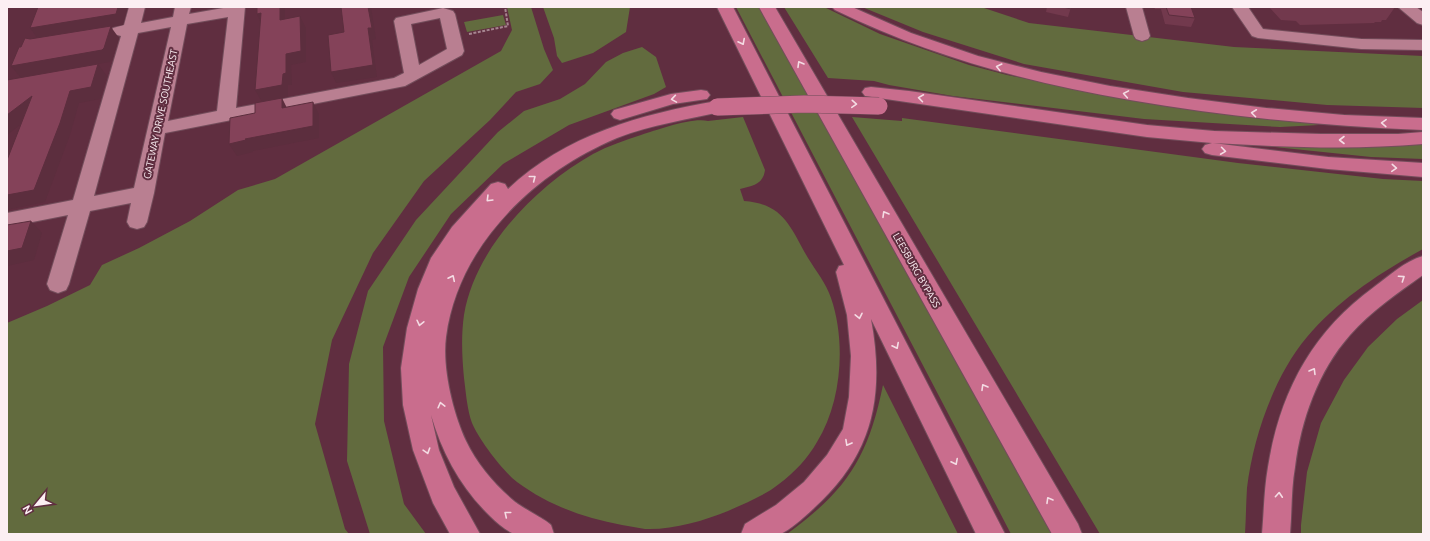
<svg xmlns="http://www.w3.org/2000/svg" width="1430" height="541" font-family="Ubuntu,sans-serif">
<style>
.green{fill:#626b3e}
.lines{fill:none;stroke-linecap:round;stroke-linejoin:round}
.minor-casing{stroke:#734d5b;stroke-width:2}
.highway-casing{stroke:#734d5b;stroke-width:2}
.path{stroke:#a68590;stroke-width:2;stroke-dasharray:3 1.5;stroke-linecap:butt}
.minor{fill:#b97f91;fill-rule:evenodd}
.highway{fill:#c96d8d;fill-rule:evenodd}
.highway-bridge-casing{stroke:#734d5b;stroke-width:18;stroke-linecap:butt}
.highway-bridge{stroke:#c96d8d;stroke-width:17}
.wall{fill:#72394d}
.shaded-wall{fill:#5c2e3e}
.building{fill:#844259;stroke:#5c2e3e}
.oneway{stroke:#f4dce4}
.labels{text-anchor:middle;stroke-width:4;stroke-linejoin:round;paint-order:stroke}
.street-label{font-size:10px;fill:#fceff3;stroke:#602e40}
</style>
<rect width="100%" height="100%" fill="#602e40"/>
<path class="green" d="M507,7H531L544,49L553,70L540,84L516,92L490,120L424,181L373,253L332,340L315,424L345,529L349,534H7V323L47,306L90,285L102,265L139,248L190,221L238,190L275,179L501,51L512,30Z
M543,7H630L626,32L593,53L562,63L557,56L554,38Z
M736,7H759L1056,534H1011Z
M784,7H824L880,34L969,65L1007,75L1076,89L1292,120L1319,125L1280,127L1144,119L953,96L889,85L874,81L828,78Z
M862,7H981L1029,23L1234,47L1423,56V108L1327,105L1183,92L1024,64L923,32Z
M503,15L506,25L467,32L464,22Z
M642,47L656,57L666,87L654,94L569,125L503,164L451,214L409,277L383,347L384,421L404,504L426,534H370L347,461L349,364L368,291L416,220L498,132L524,111L560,99L585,84L606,62L623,53Z
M743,117L765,170C763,185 752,186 740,189L744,201C784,204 790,227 808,258C816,271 826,283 831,298C846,341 842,402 817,442C808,458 794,473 779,484C764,496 745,503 728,511C703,521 673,530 645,529C637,528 630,526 622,525C584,518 548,505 517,482C503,471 479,440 472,423C467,409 466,393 464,378C462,357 461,336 464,315C475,248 536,186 593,154C608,146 625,140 641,135C657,130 692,117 708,121Z
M852,117L902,121V118L1238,163L1383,179L1423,181V249C1381,272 1338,300 1307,337C1274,376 1253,438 1247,488C1246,503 1246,519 1245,534H1100Z
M1227,142L1423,145V159L1371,157Z
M1423,300V534H1301V525L1307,472L1321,423L1344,380L1368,347L1397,319Z
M883,385L958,534H787C847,490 868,458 883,385Z"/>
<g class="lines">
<g class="minor-casing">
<path id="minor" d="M129,7H145L141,23L173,17L175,7H191L189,14L229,7H245L236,108L394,78L404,73L394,21L396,18L443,8L453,11L455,14L464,51L462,55L405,86L165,133L154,193L147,222L144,227L137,229L130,227L127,222L131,203L90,211L69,284L66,290L58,293L50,290L47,284L68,215L7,227V213L73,200L121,36L113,34L111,31L113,28L124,25ZM228,17L217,111L168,121L187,24ZM440,18L447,49L419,65L411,24ZM171,27L134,188L94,196L138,33Z
M1126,7H1142L1150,36L1148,39L1142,41L1136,39L1134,36Z
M1232,7H1248L1263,29L1361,39L1423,40V50L1361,49L1258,38L1252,36Z
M1398,7H1416L1423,12V25L1417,23Z"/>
</g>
<g class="highway-casing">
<path id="highway" d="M717,7H733L1005,534H976L871,319C885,396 873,455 814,508C808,514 788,532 780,534C770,536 752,534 741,534L745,524L776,505L804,482L827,455L843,429L849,397L851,356L847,315L836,272L839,266L844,265Z
M759,7H775L1078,524L1082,534H1052Z
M832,7H852L911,33L978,56L1041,72L1110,86L1188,98L1266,108L1344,115L1423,118V130C1325,126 1227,117 1130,100C1027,82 929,56 835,10Z
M871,87L909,91L1147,125L1214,131L1321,134H1398L1423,132V144C1354,150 1282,147 1213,143L1328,157L1423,163V177L1328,169L1212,155L1205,153L1202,149L1205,145L1212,143L1147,137L865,96L862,92L865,88Z
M701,90L707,91L710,95L707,99L673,104L620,120L614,118L611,114L614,110L671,94Z
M717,101L723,103L726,107L723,111C688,120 652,124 617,138C534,173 458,245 446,337C442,368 453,413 466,441C477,464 495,485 514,501C521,507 548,521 551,525C552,528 553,531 554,534C546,534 517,536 512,533C504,529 496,522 490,516C461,488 442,453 431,415L439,450L454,487L480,534H450L433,503L413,450L403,405L401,368L407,328L418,289L431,258L452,227L491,184L498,182L505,184L508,189C565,135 641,114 717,101Z
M1423,256V275C1398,293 1371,311 1350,335C1318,371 1301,420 1295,467C1291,489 1292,512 1290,534H1262C1264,512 1264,489 1268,467C1280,392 1312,332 1374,287C1389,276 1405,261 1423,256Z"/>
</g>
<path class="path" d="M469,34L508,26L505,7"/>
<use href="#minor" class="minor"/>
<use href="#highway" class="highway"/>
<g class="highway-bridge-casing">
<path id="highway-bridge" d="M717,107L804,104L879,106"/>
</g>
<use href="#highway-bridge" class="highway-bridge"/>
</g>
<path class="wall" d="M1047,7H1071L1068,17L1046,12Z
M1154,7H1191L1195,18L1191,27L1165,24L1161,9H1155Z
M1269,7H1395L1386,20H1382L1381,22H1375L1374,23L1300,25L1296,21L1281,20Z"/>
<path class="shaded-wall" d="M118,7H128L123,25L111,27L119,38L112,60L110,62L98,64L107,76L100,99L79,103L70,135L45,202L7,210V195L60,123L21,78L11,66L38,39L30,28Z
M280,7H285V31L280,20Z
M368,7H371L376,39L372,40L377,77L336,83L331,72L368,28Z
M261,13L262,25L257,14Z
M300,16L306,28V62L291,65L292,85H288V97L262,102L255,90L283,74L286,54Z
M32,96L42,108L7,135V115Z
M282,98L288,110L282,108Z
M313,102L319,114V138L253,151V152L237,156L229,144Z
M31,221L42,233L34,260L7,266V251Z"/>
<path class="building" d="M38,7H118L116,14L30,28Z
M257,7H280V20L300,16L301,51L286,54V73L283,74L282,85L255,90L261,13L257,14Z
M341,7H368L372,28H368L373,65L331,72L328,35L344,32Z
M1063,7H1071V9Z
M1166,7H1191L1195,18L1169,15Z
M111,26L104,48L102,50L11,66L19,47H21L25,38L30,39Z
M98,64L91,87L70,91L60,123L34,190L7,195V160L32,96L7,115V80Z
M282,98V108L313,102V126L245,139L246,140L229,144L230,118L255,113V103Z
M31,221L22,248L7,251V225Z"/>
<defs><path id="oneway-chevron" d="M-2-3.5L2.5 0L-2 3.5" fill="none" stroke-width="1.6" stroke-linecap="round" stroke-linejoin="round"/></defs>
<g class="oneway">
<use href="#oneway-chevron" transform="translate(742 42) rotate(63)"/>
<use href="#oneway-chevron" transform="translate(800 64) rotate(-120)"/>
<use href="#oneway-chevron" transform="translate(999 67) rotate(-166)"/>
<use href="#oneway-chevron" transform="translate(1126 94) rotate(-170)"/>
<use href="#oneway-chevron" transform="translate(921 98) rotate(-172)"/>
<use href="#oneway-chevron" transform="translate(674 99) rotate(171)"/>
<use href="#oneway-chevron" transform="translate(854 104) rotate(4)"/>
<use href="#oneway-chevron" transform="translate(1254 113) rotate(-173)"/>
<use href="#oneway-chevron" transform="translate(1384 123) rotate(-178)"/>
<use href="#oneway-chevron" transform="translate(1342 140) rotate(180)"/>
<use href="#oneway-chevron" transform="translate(1223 151) rotate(8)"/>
<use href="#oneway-chevron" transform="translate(1394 168) rotate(4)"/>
<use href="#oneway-chevron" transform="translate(533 178) rotate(-38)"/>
<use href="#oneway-chevron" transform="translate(489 199) rotate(135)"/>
<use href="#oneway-chevron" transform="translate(885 214) rotate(-120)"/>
<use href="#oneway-chevron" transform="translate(452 278) rotate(-64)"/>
<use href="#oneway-chevron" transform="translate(1402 278) rotate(-34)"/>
<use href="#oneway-chevron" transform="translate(859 316) rotate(78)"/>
<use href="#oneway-chevron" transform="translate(420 323) rotate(103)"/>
<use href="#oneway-chevron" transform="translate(896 346) rotate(63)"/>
<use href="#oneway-chevron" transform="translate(1313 371) rotate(-59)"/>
<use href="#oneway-chevron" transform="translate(984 387) rotate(-120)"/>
<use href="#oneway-chevron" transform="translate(441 405) rotate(-104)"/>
<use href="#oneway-chevron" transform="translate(848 443) rotate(119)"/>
<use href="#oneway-chevron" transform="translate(427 451) rotate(73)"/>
<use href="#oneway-chevron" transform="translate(955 462) rotate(63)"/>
<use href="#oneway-chevron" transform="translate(1279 495) rotate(-86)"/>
<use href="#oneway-chevron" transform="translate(1049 500) rotate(-120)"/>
<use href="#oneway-chevron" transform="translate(507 514) rotate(-141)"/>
</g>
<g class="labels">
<g class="street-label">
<text transform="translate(160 114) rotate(-78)" y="4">GATEWAY DRIVE SOUTHEAST</text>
<text transform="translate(917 270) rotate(60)" y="4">LEESBURG BYPASS</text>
</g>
</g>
<rect width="1430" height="541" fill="none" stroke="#fceff3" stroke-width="16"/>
<g transform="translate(36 505) rotate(241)" stroke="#602e40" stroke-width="3" paint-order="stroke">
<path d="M0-3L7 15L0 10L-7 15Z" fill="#fceff3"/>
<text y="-6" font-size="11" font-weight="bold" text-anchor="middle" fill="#fceff3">N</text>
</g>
</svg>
